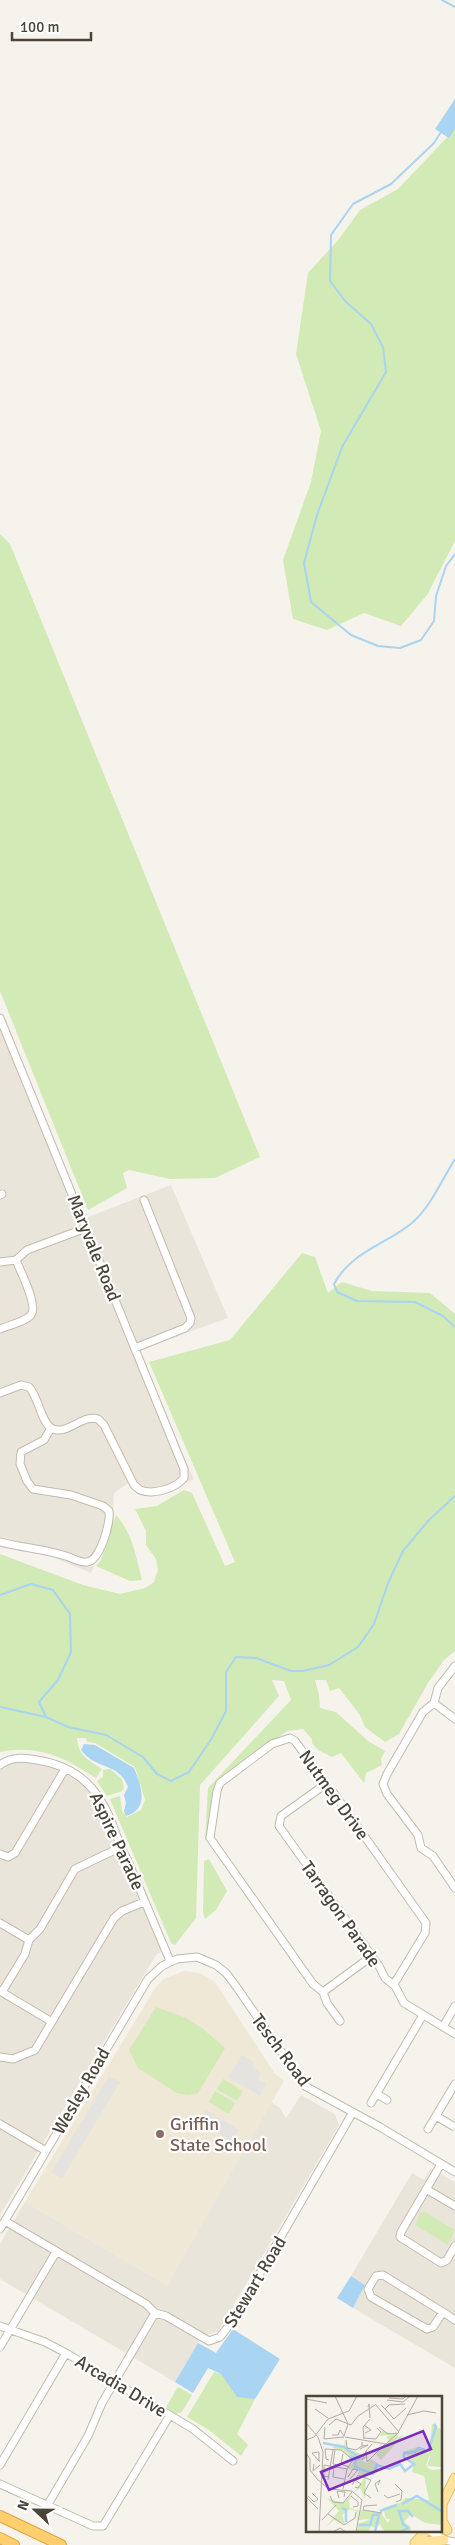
<svg xmlns="http://www.w3.org/2000/svg" width="455" height="2545" font-family="Signika,sans-serif">
<style>
.residential{fill:#eae5da}
.education{fill:#efe8d6}
.green{fill:#d2eab5}
.parking{fill:#e5e3e0}
.water{fill:#a9d4f2}
.lines{fill:none;stroke-linecap:round;stroke-linejoin:round}
.stream{stroke:#a9d4f2;stroke-width:2}
.minor-casing{stroke:#c2bbae;stroke-width:9}
.major-casing{stroke:#e6c16a;stroke-width:11}
.highway-casing{stroke:#e0a43c;stroke-width:12}
.minor{stroke:#fff;stroke-width:7}
.major{stroke:#ffe39c;stroke-width:9}
.highway{stroke:#ffcf6e;stroke-width:10}
.education-dot{fill:#8d6e63;stroke:#fff;stroke-width:2}
.labels{text-anchor:middle;stroke-width:4.5;stroke-linejoin:round;paint-order:stroke}
.street-label{font-size:18px;fill:#4b4439;stroke:#fff}
.education-label{font-size:18px;fill:#785e54;stroke:#fff;text-anchor:start}
.inset-river{fill:none;stroke:#a9d4f2;stroke-width:2.5}
.inset-road{fill:none;stroke:#b2ada4;stroke-width:1}
.view{fill:#7b2cbf;fill-opacity:0.15;stroke:#7b2cbf;stroke-width:2.5}
.inset-edge{fill:none;stroke:#4b4439;stroke-width:2.5}
</style>
<rect width="100%" height="100%" fill="#f6f3ec"/>
<path class="residential" d="M0,1026L80,1220L171,1185L228,1318L133,1352L194,1479L158,1496L138,1494L130,1482L114,1493L113,1518L91,1573L45,1554L0,1544Z
M15,1761L53,1766L74,1776L92,1792L162,1951L156,1955L0,2215V1770Z
M301,2095L335,2114L339,2125L218,2332L206,2335L198,2343L175,2382L0,2279V2244L25,2202L167,2285L271,2102L280,2108L286,2118Z
M431,2168L455,2182V2368L353,2308L365,2285L351,2276L412,2173L424,2180Z"/>
<path class="education" d="M184,1971L200,1973L215,1982L275,2074L284,2081L167,2285L25,2202L154,1990L162,1980Z"/>
<path class="green" d="M455,129V541L427,595L401,626L364,613L327,630L293,619L283,560L311,482L321,431L296,354L308,273L339,239L360,210L398,189Z
M0,534L10,544L260,1157L215,1178L170,1179L129,1170L123,1173L127,1188L88,1210L0,991Z
M302,1253L315,1257L328,1293L342,1282L372,1291L430,1293L455,1314V1651L444,1660L428,1683L399,1734L385,1742L365,1727L360,1715L339,1688L330,1691L326,1680H315L319,1695L320,1708L336,1712L368,1741L385,1751L381,1759L382,1765L366,1773L364,1783L341,1753L332,1757L318,1750L312,1743V1739L303,1729L287,1731L224,1778L212,1814L209,1816L211,1819L208,1839L205,1840L208,1788L291,1700L284,1681L272,1680L279,1696L200,1785L196,1918L175,1945L171,1943L110,1799L120,1796L122,1811L127,1817L141,1810L145,1800L135,1767L95,1743L87,1742L86,1738H77C78,1755 88,1760 102,1769L96,1778C65,1758 39,1744 0,1752V1554L83,1585L120,1594L145,1588L154,1582L158,1570L156,1559L146,1545V1531L135,1509L157,1506L184,1490L192,1493L225,1566L235,1562L149,1362L230,1340Z
M116,1515C133,1534 136,1557 142,1580L130,1581L96,1566L101,1560Z
M110,1769L122,1779L124,1788L122,1791L107,1796L97,1781L103,1777V1770Z
M209,1859L227,1891L216,1910L205,1919L203,1912L204,1861Z
M156,2007L184,2017L202,2028L225,2048L198,2093L188,2095L177,2093L138,2068L129,2050Z
M223,2079L243,2091L237,2101L217,2089Z
M215,2091L235,2103L229,2114L209,2102Z
M425,2212L455,2230L448,2245L415,2225L420,2213Z
M214,2372L221,2374C231,2384 239,2397 255,2399L237,2434L248,2445L241,2456L209,2430L187,2417Z
M178,2387L192,2395L182,2412L176,2414L166,2407Z"/>
<path class="parking" d="M242,2055L254,2062L252,2065L261,2074L258,2080L266,2084L260,2096L228,2077Z
M109,2076L120,2082L62,2179L51,2172Z
M206,2110L239,2130L232,2142L199,2122Z"/>
<path class="water" d="M455,99V129L449,138L435,129Z
M84,1744L95,1745L134,1768C141,1785 150,1809 126,1816L124,1811L126,1803L124,1795L128,1787C118,1761 97,1771 81,1750Z
M351,2276L365,2285L353,2308L337,2298Z
M233,2329L280,2359L255,2399L237,2397L221,2374L208,2368L193,2393L175,2382L198,2343L216,2353Z"/>
<g class="lines">
<path class="stream" d="M442,0L455,7
M441,132L434,143L391,184L353,204L331,235L330,281L345,301L371,324L383,347L386,372L342,447L317,515L304,563L311,602L351,635L378,646L400,648L421,640L434,621L436,596L446,566L455,554
M455,1159C441,1181 432,1205 412,1223C385,1245 351,1252 334,1284L337,1292L357,1301L415,1302L443,1316L455,1327
M0,1595L31,1584L53,1590L70,1614L71,1652L58,1680L39,1702L46,1717
M0,1707L46,1717L68,1727L106,1735L143,1757L157,1774L171,1781L189,1772L212,1738L226,1711V1672L236,1657L256,1658L291,1671H303L329,1665L358,1647L374,1624L388,1583L403,1551L428,1521L455,1496"/>
<g class="minor-casing">
<path id="minor" d="M0,1018L184,1469V1478C175,1489 153,1495 140,1490L134,1485L104,1425L98,1419C82,1414 68,1435 53,1429C41,1424 39,1397 29,1387L21,1385L0,1393
M0,1195L2,1194
M0,1262L16,1260L27,1250L86,1228
M0,1329C9,1325 22,1323 30,1316C40,1308 20,1271 16,1260
M135,1348L185,1328L190,1323L191,1318L144,1200
M0,1542C23,1548 46,1549 69,1557C74,1559 81,1563 87,1562C100,1561 111,1522 109,1511L103,1506L71,1495L33,1489L27,1481L20,1464L21,1452L44,1440L51,1428
M455,1666L438,1688L434,1703L423,1712L387,1774L383,1784L387,1794L418,1835L421,1848L433,1856L455,1888
M434,1703L455,1719
M0,1765C12,1756 23,1758 37,1760C82,1767 102,1793 116,1834C121,1846 120,1847 127,1859L170,1961
M323,1786L281,1816L279,1826L379,1966L385,1978L395,1986L404,2003L455,2034
M0,1854L8,1857L15,1853L65,1769
M0,1923L29,1940
M0,1991L52,2022
M2,1992L25,1954L29,1940L40,1929L75,1869L119,1848
M323,1992L372,1956
M340,2021L327,2003L323,1992L313,1984L210,1838L217,1791L220,1783L272,1744L290,1738L295,1741L319,1774L323,1786L333,1792L426,1923L425,1933L394,1984
M443,2027L455,2006
M0,2057L13,2059L35,2050L114,1918L122,1911L144,1902
M377,2094L387,2100
M371,2103L423,2015
M436,2116L453,2126
M0,2124L46,2151
M428,2129L455,2084
M441,2164L401,2232L400,2237L441,2263L447,2260L455,2246
M426,2189L455,2206
M5,2221L146,2304L155,2313L166,2316L209,2341L220,2337L231,2323L353,2112
M0,2229L148,1979L162,1966L177,1959L197,1957L216,1965L226,1973L238,1989L305,2086L380,2127L455,2172
M443,2312L433,2327L427,2329L371,2297L368,2289L376,2276L383,2275L446,2314L455,2320
M0,2326L45,2342L66,2353L193,2429L233,2461
M0,2347L56,2252
M0,2465L66,2353
M0,2484L93,2526H103L170,2415
M47,2506L88,2436L102,2403L155,2313
M430,2531L444,2540L455,2542"/>
</g>
<g class="major-casing">
<path id="major" d="M442,2504V2521L447,2530
M441,2506L455,2478
M415,2543L426,2531
M415,2545L422,2542L444,2540"/>
</g>
<g class="highway-casing">
<path id="highway" d="M0,2516L61,2545
M0,2538L14,2545"/>
</g>
<use href="#minor" class="minor"/>
<use href="#major" class="major"/>
<use href="#highway" class="highway"/>
</g>
<circle class="education-dot" cx="160" cy="2134" r="5"/>
<g class="labels">
<g class="street-label">
<text transform="translate(94 1248) rotate(68)" y="6">Maryvale Road</text>
<text transform="translate(334 1795) rotate(54)" y="6">Nutmeg Drive</text>
<text transform="translate(117 1841) rotate(65)" y="6">Aspire Parade</text>
<text transform="translate(341 1914) rotate(55)" y="6">Tarragon Parade</text>
<text transform="translate(281 2050) rotate(53)" y="6">Tesch Road</text>
<text transform="translate(81 2091) rotate(-60)" y="6">Wesley Road</text>
<text transform="translate(255 2282) rotate(-59)" y="6">Stewart Road</text>
<text transform="translate(121 2386) rotate(31)" y="6">Arcadia Drive</text>
</g>
<g class="education-label">
<text x="170" y="2130">Griffin<tspan x="170" dy="21">State School</tspan></text>
</g>
</g>
<g transform="translate(306 2396)">
<rect width="136" height="136" fill="#f6f3ec"/>
<path d="M126,28L136,34V71L121,70L124,61V58L120,69L123,73L127,74L136,73V129L119,127L105,118L98,126L105,131L104,136H78L74,128L70,132L65,130L62,136H51L52,128L65,123L53,124L55,114L75,117L82,127L84,123H80L77,112L96,106L99,102L123,104L118,80L106,76L108,67L97,56L111,51L123,57ZM76,35L90,38L93,41L98,39L75,64L70,58L83,44L80,41L87,38L74,40ZM39,44L40,52L55,58V64L61,67L65,63L72,67V75L60,81L59,103L54,92L48,96L60,80L52,78L53,75L42,73L48,65L36,54L26,52L32,48L38,50ZM47,97L43,105L44,112L53,115L50,128L52,116L44,113L36,119L39,128L28,124L20,131L33,115L21,102L37,107Z" fill="#d2eab5"/>
<path class="inset-river" d="M17,47L38,51L54,62L50,64M122,55L130,31L128,28M44,60L49,62V71L67,78L71,69L83,73L94,68L99,75L108,68L98,61V57L109,56L113,52L119,54M96,108L111,100L137,116M36,112L40,114V126M74,115L91,109M53,129H64L67,119L73,118L69,136M94,136L102,132L97,128L93,115H102L107,121"/>
<path class="inset-road" d="M29,0L42,28L38,40M83,2L97,3L100,0M0,3L21,7M81,4L97,6L104,0M75,9L79,13L83,9L99,8M62,11L63,8L64,22M9,13L22,22M79,13L88,23L100,12M101,19L118,15L130,17M0,27L12,41L17,56L13,136M23,29L30,23L45,29L52,20L69,9M58,29L65,34L59,37M19,31L18,43L38,41M73,31L82,38L91,37M93,35L112,0M26,39H32L34,34L38,40M39,41L80,48L93,36L69,8M58,42L70,43L75,36L71,32M58,43L57,31L64,23M0,44L8,41L22,23L43,15L51,0M40,44L41,52L50,54L56,50V46M54,53L62,49L56,50M29,54L27,68L32,69M60,55L56,64L61,60M0,57L4,63V74L12,84L23,93L46,95M37,58L35,68L43,71M23,64L20,63L19,53L35,54L47,64L41,73M13,65V56L6,57L14,66M61,66L79,48M61,66L60,55L66,48M8,68L7,75L14,69M28,71L27,81L38,83M23,81L18,80V69L41,73M42,81L47,73L52,74L44,83M22,84L27,54M49,84L55,88L52,92L49,91M65,84L58,97L65,102M89,88L96,95L95,104L90,106M46,89L52,79L65,84M37,93L41,73M46,95L56,104L50,136M72,96L69,88L74,84L72,89M78,99L82,102L94,98M2,100L8,106L12,103L6,97M24,100L27,106L37,107L46,96M45,100L52,106V110L47,111M1,102L12,113M33,102L31,95L39,96L38,101M57,114L76,117M57,114L58,110L71,109M22,118L38,129L49,122L50,116M16,124L30,109M27,136L34,132L40,136"/>
<path class="view" d="M117,35L125,53L23,94L15,76Z"/>
<rect width="136" height="136" class="inset-edge"/>
</g>
<g transform="translate(35 2510) rotate(292)" stroke="#ffffff" stroke-width="4" paint-order="stroke">
<path d="M0-4L9 19L0 12L-9 19Z" fill="#4b4439"/>
<text y="-8" font-size="14" font-weight="bold" text-anchor="middle" fill="#4b4439">N</text>
</g>
<path d="M12 32v8h79v-8" fill="none" stroke="#4b4439" stroke-width="2.5"/>
<text x="20" y="32" font-size="15" fill="#4b4439" stroke="#ffffff" stroke-width="4" paint-order="stroke">100 m</text>
</svg>
